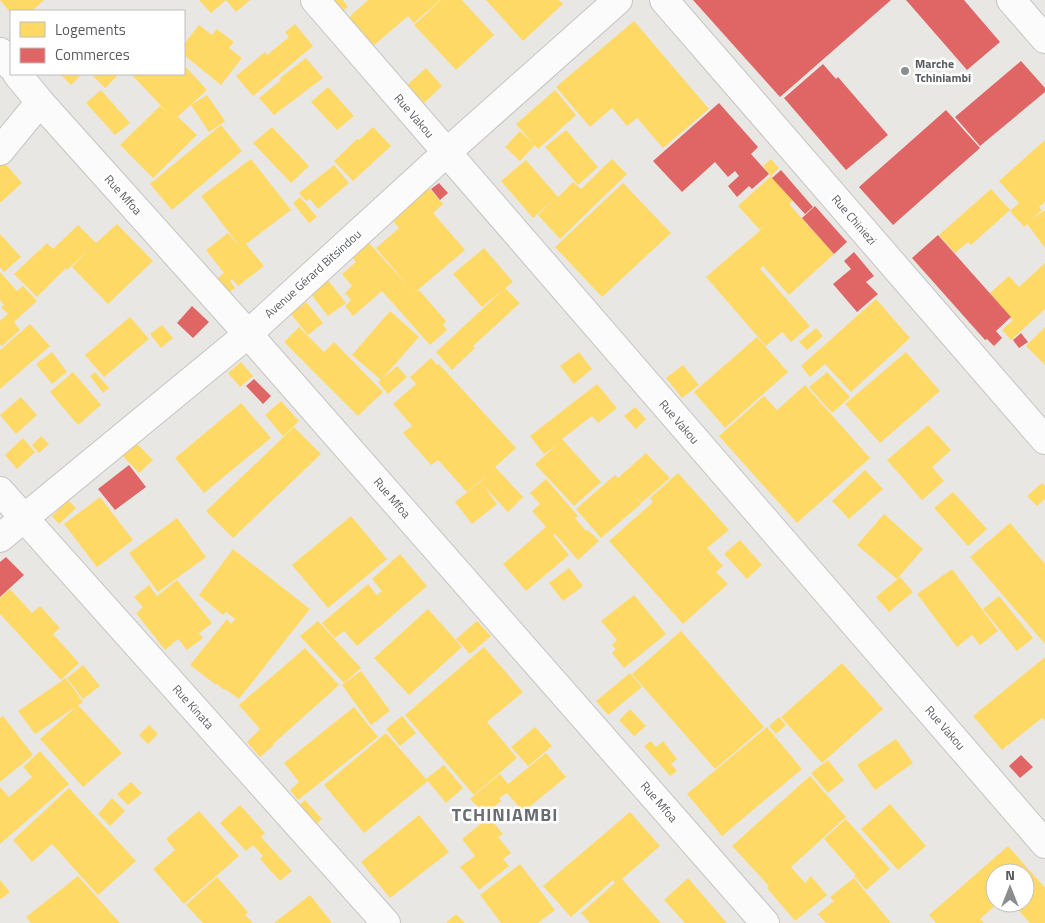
<svg xmlns="http://www.w3.org/2000/svg" width="1045" height="923" font-family="'Titillium Web',sans-serif">
<style>
.homes{fill:#ffd966}
.shops{fill:#e06666}
.lines{fill:none;stroke-linecap:round;stroke-linejoin:round}
.minor-casing{stroke:#c4c4c4;stroke-width:30}
.minor{stroke:#fcfbfb;stroke-width:28}
.poi-dot{fill:#8b8d8e;stroke:#fff;stroke-width:2}
.labels{text-anchor:middle;stroke-width:5;stroke-linejoin:round;paint-order:stroke}
.poi-label{font-size:12px;font-weight:bold;fill:#595c60;stroke:#fff;text-anchor:start}
.street-label{font-size:12px;fill:#595c60;stroke:#fff}
.district-label{font-size:18px;font-weight:bold;letter-spacing:1px;fill:#6a6e71;stroke:#fff}
</style>
<rect width="100%" height="100%" fill="#e8e7e3"/>
<path class="homes" d="M0,0H44L32,11H11V13Z
M199,0H250L236,12L226,0L211,13Z
M322,0H343L348,7L335,17Z
M368,0H440L414,23L408,16L372,47L347,19Z
M441,0H462L494,35L456,70L414,25Z
M486,0H559L563,4L523,41Z
M634,21L709,109L663,148L637,118L627,126L612,108L590,127L556,87Z
M295,24L313,46L253,96L236,76L265,52L267,55L289,37L285,32Z
M199,25L212,35L217,29L234,42L229,48L242,58L221,85L184,55V44Z
M306,58L323,78L274,115L259,98L281,80L280,78Z
M184,65L207,90L174,120L178,117L197,135L153,178L120,145L160,106L169,114L131,74H184Z
M426,68L442,86L424,103L407,85Z
M60,74H82L71,85Z
M91,74H119L105,88Z
M328,87L354,116L337,130L311,102Z
M101,90L130,123L115,135L86,103Z
M555,90L576,115L538,149L535,145L520,161L505,147L520,131L533,143L516,124Z
M207,95L225,121L209,132L191,105Z
M221,125L242,151L172,210L150,184Z
M272,127L309,166L291,183L253,143Z
M373,127L391,146L353,181L334,161L357,139L359,140Z
M566,130L598,167L578,185L545,147Z
M1045,140V202L1039,207L1042,210L1032,219L1045,210V248L1027,224L1024,227L1010,211L1019,203L999,181Z
M251,159L291,210L246,244L264,266L238,286L232,279L230,281L235,288L225,296L214,281L224,273L206,250L228,233L241,248L201,196Z
M612,159L627,174L560,239L538,215L553,200L533,218L501,181L526,160L558,197L573,182L581,189Z
M771,159L779,168L771,176L763,166Z
M3,161L22,183L0,203V163Z
M334,165L349,183L318,209L310,199L306,201L299,193Z
M771,176L793,201L789,204L834,254L789,295L763,266L760,269L810,326L791,342L782,332L766,346L706,277L770,222L760,230L738,206Z
M623,183L671,233L602,297L555,247Z
M429,188L443,204L433,213L465,250L413,294L419,290L446,321L443,325L447,330L430,345L382,291L353,316L345,306L351,300L345,293L352,286L342,274L356,262L351,256L368,242L409,287L376,248L399,228L392,220Z
M991,189L1010,210L971,245L968,242L955,253L939,235Z
M300,197L317,217L309,223L293,203Z
M117,224L153,261L108,304L72,267L87,251L67,270L66,268L37,297L14,274L47,243L53,249L78,225L96,243Z
M0,234L21,257L4,272L0,267Z
M484,248L513,282L505,288L520,303L473,346L475,348L452,370L436,352L504,289L482,307L453,274Z
M1045,263V309L1011,340L1002,330L1013,320L990,293L1009,276L1019,287Z
M0,272L17,291L23,286L37,301L14,322L20,330L2,346L0,344V321L8,314L1,307L4,305L0,300Z
M327,279L346,303L328,316L310,293Z
M876,299L910,338L851,392L825,364L810,377L801,366Z
M306,302L323,323L308,335L291,314Z
M390,311L419,337L382,379L397,366L407,377L388,394L378,382L381,380L352,355Z
M130,317L149,339L104,377L85,355Z
M30,324L50,346L0,389V350Z
M162,325L173,338L161,348L150,334Z
M299,327L324,352L334,342L383,392L358,416L284,342Z
M1045,327V365L1026,346Z
M816,328L823,336L807,350L799,342Z
M757,337L788,372L725,428L694,392Z
M52,352L67,372L52,384L36,364Z
M579,352L592,369L574,384L560,366Z
M906,352L940,391L880,443L845,404Z
M431,358L437,365L439,364L516,448L495,467L523,497L508,512L483,485L497,504L472,524L455,502L480,482L486,476L467,492L438,460L431,465L403,433L412,426L393,404L416,384L410,377Z
M241,362L253,376L240,387L228,373Z
M683,365L699,385L682,398L666,378Z
M73,372L101,405L78,425L50,392Z
M95,372L109,388L103,393L90,376Z
M827,372L850,397L832,413L809,387Z
M597,384L617,408L598,423L592,416L562,439L601,482L574,506L535,464L558,444L544,454L530,436Z
M805,385L870,458L797,523L719,436L764,396L777,410Z
M21,397L37,415L16,434L0,415Z
M281,401L299,421L283,436L265,415Z
M241,403L271,438L204,493L175,458Z
M635,407L646,419L636,429L624,416Z
M928,425L951,450L932,467L944,481L922,500L887,460Z
M294,427L321,454L233,538L206,511Z
M41,436L49,444L39,453L32,445Z
M23,438L35,452L17,469L5,455Z
M136,443L153,460L139,473L122,455Z
M646,453L670,478L641,503L634,495L641,504L601,538L576,509L615,475L618,478Z
M865,470L883,489L849,519L832,501Z
M678,473L729,530L707,548L723,566L716,572L728,584L683,624L609,541L653,502L650,498Z
M546,479L578,516L575,518L586,531L588,530L599,541L578,560L555,534L553,535L569,555L526,591L503,564L546,527L532,511L540,504L530,493Z
M1042,483L1045,486V499L1037,506L1027,496Z
M953,492L987,529L968,546L934,508Z
M100,497L133,540L97,567L64,524Z
M68,500L76,508L59,524L52,516Z
M884,514L923,549L897,579L857,545Z
M351,516L387,559L328,608L292,565Z
M177,518L206,557L158,592L129,553Z
M1010,523L1045,564V644L970,557Z
M740,540L762,565L747,579L724,554Z
M233,549L310,609L239,699L225,689L224,690L217,684L216,685L190,665L227,619L231,624L235,619L226,612L223,615L199,595Z
M400,554L427,586L357,646L344,631L335,638L322,623L368,584L377,595L382,591L372,579Z
M569,568L583,586L563,601L549,583Z
M952,569L998,631L980,645L972,635L957,647L917,594Z
M900,577L913,592L889,612L876,597Z
M177,580L212,623L199,633L203,638L187,650L178,639L165,650L136,613L143,607L134,597L149,585L157,596Z
M10,589L32,613L40,606L60,628L53,634L79,663L61,680L0,614V598Z
M634,595L666,634L624,668L612,653L616,649L612,645L617,640L601,621Z
M999,596L1033,638L1017,651L983,609Z
M428,609L462,647L409,695L374,658Z
M318,621L361,668L344,683L300,636Z
M477,621L491,636L470,654L456,639Z
M681,631L764,727L715,769L632,674Z
M484,647L523,692L487,722L517,758L474,795L405,715Z
M305,648L339,685L273,744L274,745L260,757L247,742L260,729L239,705Z
M1045,657V721L1042,718L1002,750L973,716Z
M842,663L883,709L822,763L781,717Z
M83,665L100,686L83,699L67,678Z
M361,671L390,711L371,725L342,685Z
M630,673L642,687L608,715L596,701Z
M66,678L83,702L35,734L18,711Z
M78,705L122,753L83,787L40,739Z
M354,707L378,737L298,800L290,790L299,782L284,763Z
M630,709L646,726L634,736L619,720Z
M3,716L33,755L0,782V718Z
M402,716L416,733L400,746L386,729Z
M779,717L786,725L776,734L769,726Z
M149,725L158,734L148,744L139,735Z
M535,727L552,746L528,766L511,747Z
M767,727L802,769L722,836L687,794Z
M386,733L426,779L444,765L463,788L446,803L428,781L364,833L324,785Z
M896,739L913,763L875,790L857,765Z
M651,741L656,747L663,741L677,759L671,764L677,771L670,776L644,746Z
M40,751L69,784L0,844V787L9,797L32,777L23,767Z
M546,753L566,777L523,812L507,793L499,798L501,801L488,812L482,805L479,808L470,799L500,774L508,784Z
M828,760L844,780L828,793L811,773Z
M810,776L846,817L791,867L805,883L811,876L827,895L795,921L767,888L769,886L732,846Z
M131,782L142,793L128,805L117,794Z
M69,788L136,861L98,895L52,844L32,862L13,840Z
M112,798L125,811L110,826L98,814Z
M305,800L322,819L311,829L294,810Z
M890,804L926,846L898,870L861,829Z
M240,805L265,833L261,837L292,871L280,881L260,859L263,856L253,845L246,851L220,823Z
M199,811L239,856L184,904L153,869L175,850L166,839Z
M630,812L660,846L622,879L661,923H590L581,913L615,883L613,880L571,917L543,886Z
M419,815L449,852L390,898L361,862Z
M489,817L503,834L498,837L511,853L503,859L509,866L479,890L460,867L475,856L462,839Z
M846,819L890,869L866,890L854,876L856,875L824,839Z
M1008,846L1045,888V923H1030L1012,903H1025V873H995V903H998L980,919L984,923H936L929,915Z
M520,864L555,910L538,923H501L480,895Z
M78,876L120,923H31L26,917Z
M217,877L248,912L245,915L253,923H203L186,905Z
M688,878L727,923H685L664,900Z
M854,878L891,923H826L818,914L834,901L830,897Z
M0,880L10,892L1,899L0,898Z
M310,895L332,923H274Z
M456,914L465,923H446Z"/>
<path class="shops" d="M693,0H891L780,97Z
M906,0H964L1000,42L967,70Z
M1021,61L1045,88V92L980,146L955,117Z
M823,64L836,79L838,77L888,135L846,170L784,98Z
M719,103L758,147L751,154L769,174L752,189L749,186L737,197L728,186L739,176L735,171L728,177L715,162L682,192L653,161Z
M946,110L980,148L893,225L859,187Z
M781,170L813,207L805,214L772,178Z
M439,183L448,193L440,200L431,189Z
M815,206L847,242L834,254L802,218Z
M938,235L1011,317L996,331L1002,338L994,346L987,339L985,340L912,258Z
M854,252L874,276L866,282L878,294L857,312L833,284L851,269L844,261Z
M192,306L209,322L193,338L177,323Z
M1021,333L1028,342L1019,348L1013,340Z
M254,379L271,396L263,404L246,386Z
M129,465L146,487L115,510L98,489Z
M6,557L24,575L0,597V562Z
M1021,755L1033,767L1020,778L1009,766Z"/>
<g class="lines">
<g class="minor-casing">
<path id="minor" d="M315,0L1045,844
M664,0L1045,440
M1011,0L1045,39
M0,52L11,66
M17,74L40,102L248,334L765,923
M0,151L40,102
M0,491L386,923
M0,538L248,334L446,153L618,0"/>
</g>
<use href="#minor" class="minor"/>
</g>
<circle class="poi-dot" cx="905" cy="71" r="5"/>
<g class="labels">
<g class="poi-label">
<text x="915" y="68">Marche<tspan x="915" dy="14">Tchiniambi</tspan></text>
</g>
<g class="street-label">
<text transform="translate(414 116) rotate(49)" y="4">Rue Vakou</text>
<text transform="translate(123 195) rotate(48)" y="4">Rue Mfoa</text>
<text transform="translate(854 220) rotate(49)" y="4">Rue Chiniezi</text>
<text transform="translate(313 274) rotate(-42)" y="4">Avenue Gérard Bitsindou</text>
<text transform="translate(679 422) rotate(49)" y="4">Rue Vakou</text>
<text transform="translate(392 498) rotate(49)" y="4">Rue Mfoa</text>
<text transform="translate(193 707) rotate(48)" y="4">Rue Kinata</text>
<text transform="translate(945 728) rotate(49)" y="4">Rue Vakou</text>
<text transform="translate(659 802) rotate(49)" y="4">Rue Mfoa</text>
</g>
<g class="district-label">
<text x="505" y="821">TCHINIAMBI</text>
</g>
</g>
<rect x="10" y="10" width="175" height="65" fill="#ffffff" stroke="#bdbebf"/>
<rect x="20" y="22" width="25" height="15" fill="#ffd966" stroke="#bdbebf"/>
<text x="55" y="35" font-size="15" fill="#595c60">Logements</text>
<rect x="20" y="48" width="25" height="15" fill="#e06666" stroke="#bdbebf"/>
<text x="55" y="60" font-size="15" fill="#595c60">Commerces</text>
<g transform="translate(1010 888)"><circle r="24" fill="#ffffff" stroke="#bdbebf"/>
<path d="M0-4L9 19L0 12L-9 19Z" fill="#8b8d8e"/>
<text y="-8" font-size="14" font-weight="bold" text-anchor="middle" fill="#595c60">N</text>
</g>
</svg>
